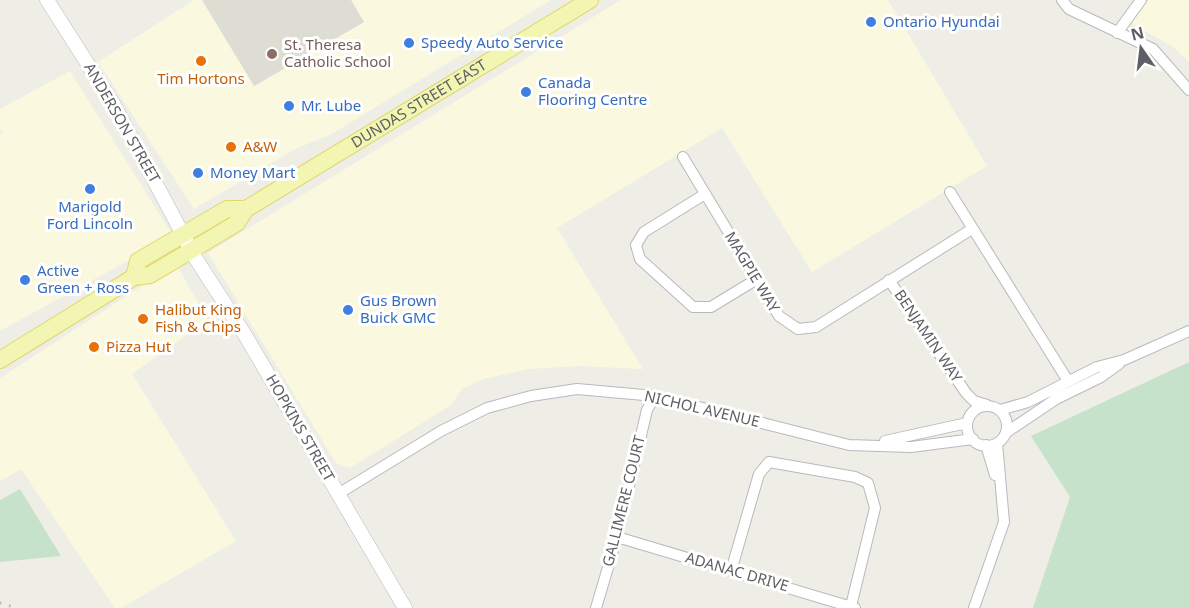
<svg xmlns="http://www.w3.org/2000/svg" width="1189" height="608" font-family="'Noto Sans',sans-serif">
<style>
.commercial{fill:#faf9df}
.education{fill:#deddd4}
.green{fill:#c6e2cb}
.lines{fill:none;stroke-linecap:round;stroke-linejoin:round}
.minor-casing{stroke:#b8b9be;stroke-width:12}
.secondary-casing{stroke:#b9bac0;stroke-width:15}
.primary-casing{stroke:#e1d76c;stroke-width:18}
.minor{stroke:#fff;stroke-width:10}
.secondary{stroke:#fff;stroke-width:14}
.primary{stroke:#f3f5b3;stroke-width:16}
.rail{stroke:#b5b6b6;stroke-width:3;stroke-dasharray:1.5 8;stroke-linecap:butt}
.shop-dot{fill:#3f7fe0;stroke:#fff;stroke-width:2}
.education-dot{fill:#8d6e63;stroke:#fff;stroke-width:2}
.food-dot{fill:#e8710a;stroke:#fff;stroke-width:2}
.labels{text-anchor:middle;stroke-width:6;stroke-linejoin:round;paint-order:stroke}
.shop-label{font-size:15px;fill:#366cbe;stroke:#fff;text-anchor:start}
.education-label{font-size:15px;fill:#785e54;stroke:#fff;text-anchor:start}
.food-label{font-size:15px;fill:#c56008;stroke:#fff;text-anchor:start}
.street-label{font-size:15px;fill:#5e5f64;stroke:#fff}
</style>
<rect width="100%" height="100%" fill="#eeeee6"/>
<path class="commercial" d="M194,0H202L255,86L364,22L351,0H551L330,135L295,149L194,209L98,62Z
M621,0H888L987,166L812,272L722,128L557,228L643,369L580,366L529,369L483,379L462,389L451,405L350,468L336,463L208,253Z
M1149,0H1189V62L1173,47L1128,21Z
M70,71L173,236L0,331V135L3,133L0,128V109Z
M176,264L208,320L132,374L236,541L121,608H115L21,469L0,481V378Z"/>
<path class="education" d="M202,0H351L364,22L254,86Z"/>
<path class="green" d="M1189,362V608H1033L1070,497L1031,436Z
M20,489L61,556L0,562V500Z"/>
<g class="lines">
<g class="minor-casing">
<path id="minor" d="M1062,0L1069,9L1153,49L1189,90
M1117,33L1141,0
M683,157L779,316L798,329L816,327L972,229
M950,192L1068,381
M705,194L644,232L636,245L640,259L693,307H711L757,279
M889,280L966,393L974,401L987,405
M967 426a20 20 0 1 1 40 0a20 20 0 1 1-40 0Z
M1000,410L1028,402L1097,367L1124,360L1189,331
M1007,432L1056,399L1101,377L1119,364
M885,441L967,423
M986,445L995,475
M338,494L441,431L487,408L531,396L577,389L655,396L849,445L911,447L973,439
M617,537L855,608
M731,571L759,474L769,462L855,477L868,483L875,508L851,606
M596,608L617,537L647,410L655,396
M974,608L1004,522L997,443"/>
</g>
<g class="secondary-casing">
<path id="secondary" d="M47,0L114,105L196,259L245,335L405,608"/>
</g>
<g class="primary-casing">
<g id="primary">
<path d="M134,277L138,261L227,209H246"/>
<path id="s1" d="M0,360L134,277L150,275L237,223L246,209L590,0"/>
</g>
</g>
<use href="#minor" class="minor"/>
<use href="#secondary" class="secondary"/>
<use href="#primary" class="primary"/>
<path class="rail" d="M0,603L17,608"/>
</g>
<g class="shop-dot">
<circle cx="871" cy="22" r="6"/>
<circle cx="409" cy="43" r="6"/>
<circle cx="526" cy="92" r="6"/>
<circle cx="289" cy="106" r="6"/>
<circle cx="198" cy="173" r="6"/>
<circle cx="90" cy="189" r="6"/>
<circle cx="25" cy="280" r="6"/>
<circle cx="348" cy="310" r="6"/>
</g>
<circle class="education-dot" cx="272" cy="54" r="6"/>
<g class="food-dot">
<circle cx="201" cy="61" r="6"/>
<circle cx="231" cy="147" r="6"/>
<circle cx="143" cy="319" r="6"/>
<circle cx="94" cy="347" r="6"/>
</g>
<g class="labels">
<g class="shop-label">
<text x="883" y="27">Ontario Hyundai</text>
<text x="421" y="48">Speedy Auto Service</text>
<text x="538" y="88">Canada<tspan x="538" dy="17">Flooring Centre</tspan></text>
<text x="301" y="111">Mr. Lube</text>
<text x="210" y="178">Money Mart</text>
<text x="90" y="212" text-anchor="middle">Marigold<tspan x="90" dy="17">Ford Lincoln</tspan></text>
<text x="37" y="276">Active<tspan x="37" dy="17">Green + Ross</tspan></text>
<text x="360" y="306">Gus Brown<tspan x="360" dy="17">Buick GMC</tspan></text>
</g>
<g class="education-label">
<text x="284" y="50">St. Theresa<tspan x="284" dy="17">Catholic School</tspan></text>
</g>
<g class="food-label">
<text x="201" y="84" text-anchor="middle">Tim Hortons</text>
<text x="243" y="152">A&amp;W</text>
<text x="155" y="315">Halibut King<tspan x="155" dy="17">Fish &amp; Chips</tspan></text>
<text x="106" y="352">Pizza Hut</text>
</g>
<g class="street-label">
<text dy="5" stroke="none"><textPath href="#s1" startOffset="494">DUNDAS STREET EAST</textPath></text>
<text transform="translate(122 123) rotate(60)" y="5">ANDERSON STREET</text>
<text transform="translate(752 272) rotate(59)" y="5">MAGPIE WAY</text>
<text transform="translate(928 336) rotate(56)" y="5">BENJAMIN WAY</text>
<text transform="translate(702 409) rotate(13)" y="5">NICHOL AVENUE</text>
<text transform="translate(300 428) rotate(60)" y="5">HOPKINS STREET</text>
<text transform="translate(624 501) rotate(-76)" y="5">GALLIMERE COURT</text>
<text transform="translate(737 572) rotate(16)" y="5">ADANAC DRIVE</text>
</g>
</g>
<g transform="translate(1141 48) rotate(346)" stroke="#ffffff" stroke-width="4.5" paint-order="stroke">
<path d="M0-4.5L10 22L0 15L-10 22Z" fill="#5e5f64"/>
<text y="-9" font-size="16" font-weight="bold" text-anchor="middle" fill="#5e5f64">N</text>
</g>
</svg>
